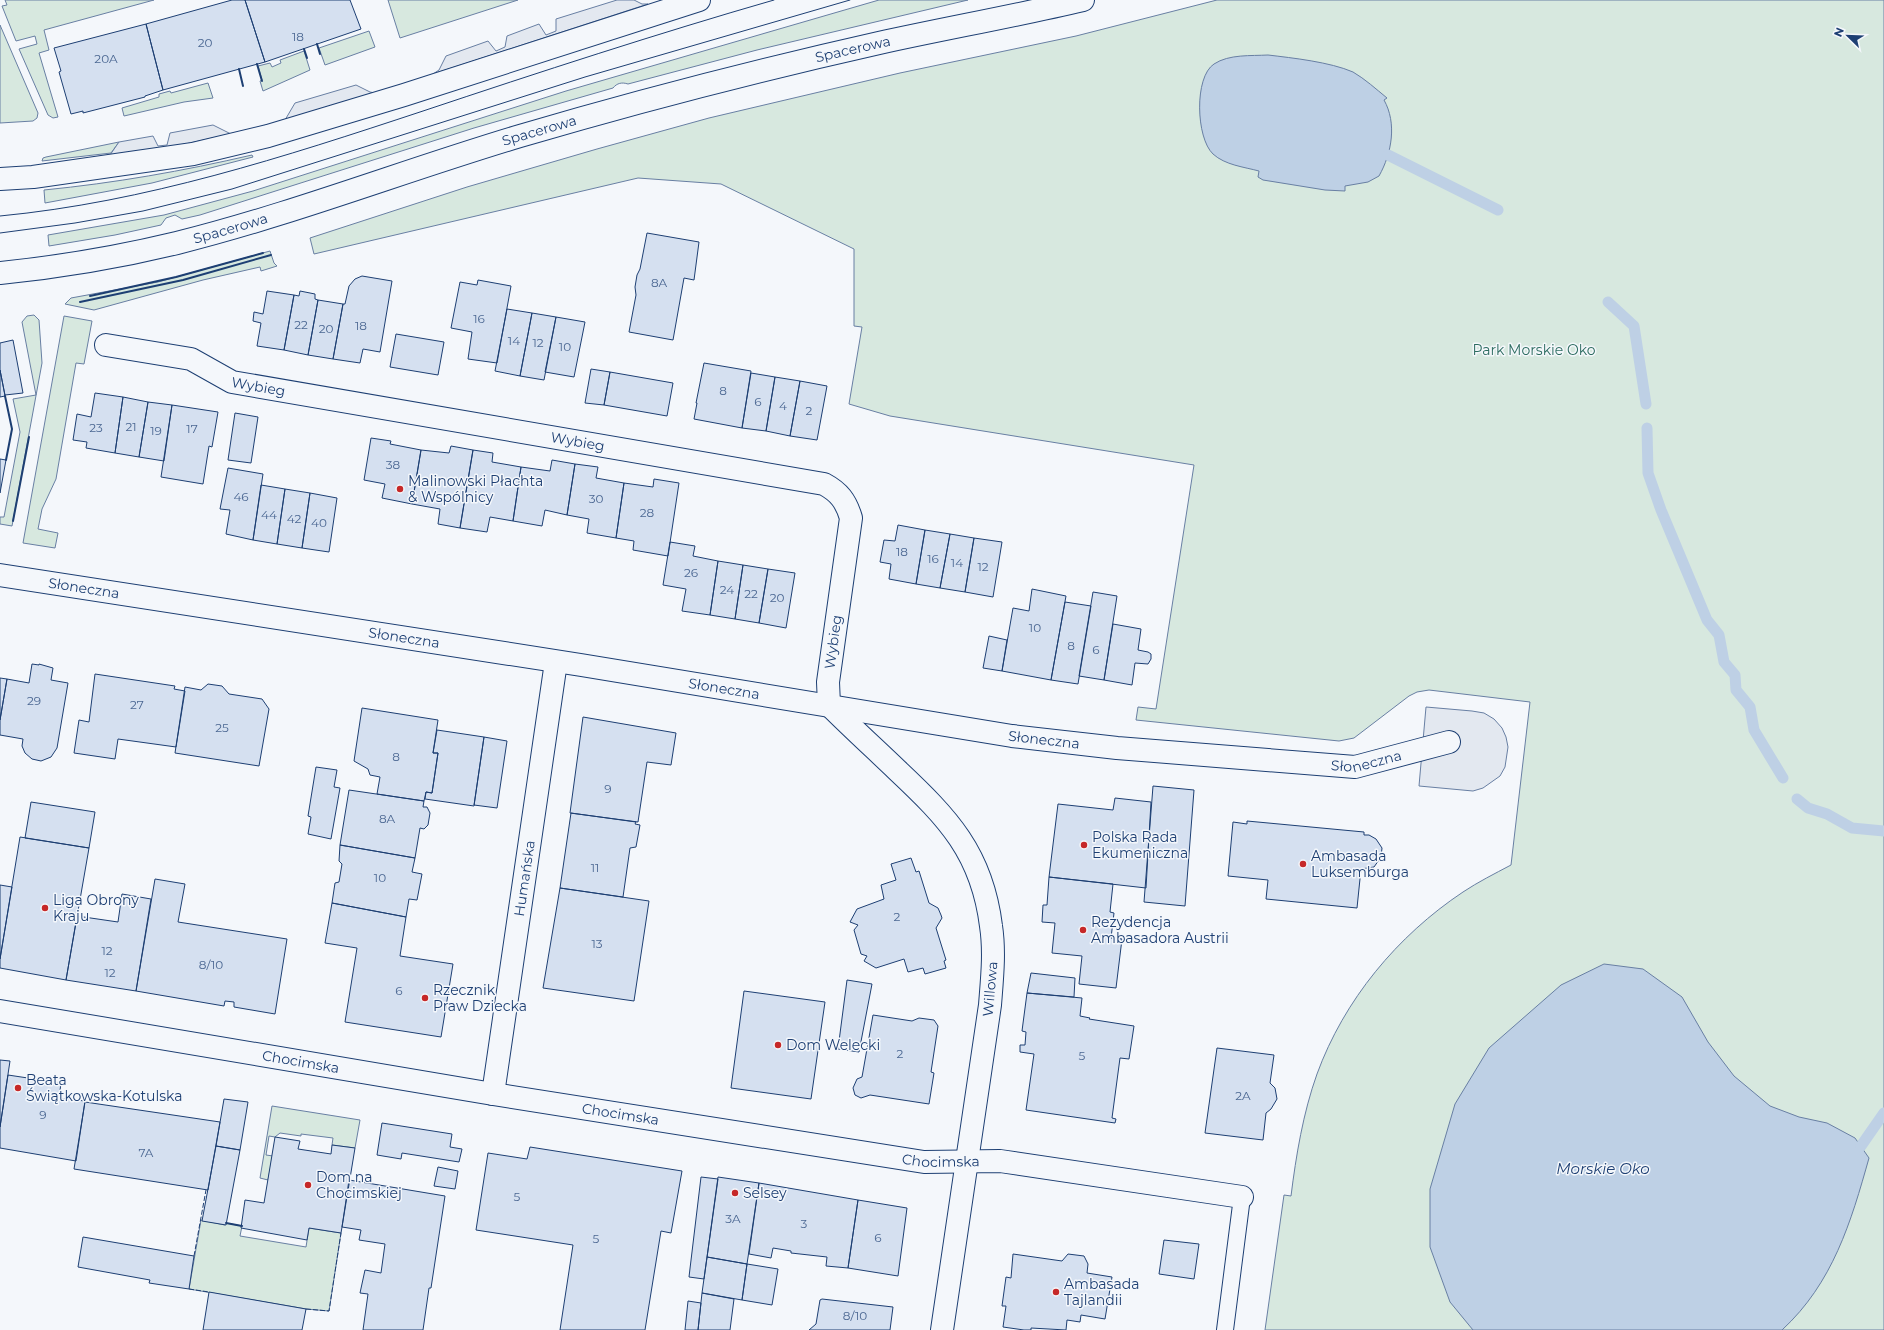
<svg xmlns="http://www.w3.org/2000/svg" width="1884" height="1330" font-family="Montserrat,sans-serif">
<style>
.green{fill:#d7e8df;stroke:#687fa3}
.parking{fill:#e3e8f0;stroke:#687fa3}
.water{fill:#bed0e5;stroke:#687fa3}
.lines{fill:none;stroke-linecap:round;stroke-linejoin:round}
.stream{stroke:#bed0e5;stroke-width:11}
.building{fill:#d5e0f0;stroke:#1d3f73}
.lane-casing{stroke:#1d3f73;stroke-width:18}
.street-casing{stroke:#1d3f73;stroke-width:24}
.secondary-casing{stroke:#1d3f73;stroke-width:24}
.lane{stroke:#f4f7fb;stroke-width:16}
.street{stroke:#f4f7fb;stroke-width:22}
.secondary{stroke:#f4f7fb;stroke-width:22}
.tram{stroke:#1d3f73;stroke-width:1}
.fence{stroke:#1d3f73;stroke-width:1;stroke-dasharray:5 2;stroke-linecap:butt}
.wall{stroke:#1d3f73;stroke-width:2}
.poi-dot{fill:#c62828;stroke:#f4f7fb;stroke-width:1.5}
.labels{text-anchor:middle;stroke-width:3;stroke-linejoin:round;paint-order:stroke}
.number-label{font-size:12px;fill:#4b6792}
.street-label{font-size:14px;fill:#1d3f73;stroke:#f4f7fb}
.park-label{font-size:14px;fill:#2c6c60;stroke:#f4f7fb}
.poi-label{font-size:14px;fill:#1d3f73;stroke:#f4f7fb;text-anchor:start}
.water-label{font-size:15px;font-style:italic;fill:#1d3f73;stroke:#f4f7fb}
</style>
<rect width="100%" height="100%" fill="#f4f7fb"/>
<path class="green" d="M5,0H154L44,30L49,50L39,53L58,117L53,118L48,115L19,49L37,44L35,36L16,41L2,6L7,5Z
M388,0H518L400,38Z
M879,0H968L757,50L628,84C622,82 617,83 613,88L474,128L200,215L182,219L175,215L166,218L161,225L115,235L49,246L48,235L164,215L253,191L566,91Z
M1217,0H1884V1330H1265L1284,1195L1291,1196C1296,1156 1303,1113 1317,1074C1344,1000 1397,936 1463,892C1478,882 1494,874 1511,865L1530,702L1429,690L1417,692L1409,696L1354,738L1339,741L1136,720L1138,707L1156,709L1194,465L890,416L849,404L862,327L854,326V249L721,184L638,178L314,254L310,238L467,187L597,149L709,118L900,73L1076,36Z
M0,25L38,113L37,118L33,121L0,123Z
M369,31L375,47L325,65L319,48Z
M304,51L310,70L263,91L260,81L262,80L258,66L270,63L272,67L281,63L280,60Z
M208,83L213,98L184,102L124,116L122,108L159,97V94L170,91L171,93Z
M119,142L111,153L42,161L43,158L46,157Z
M252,155L253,157L152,183L45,203L44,190C115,183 183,171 252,155Z
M270,251L274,263L277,266L261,271L260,267L203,280L94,310L65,304L71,298L158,282Z
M34,315L39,320L42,363L12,526L0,524V517H4L20,432L13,399L36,395L22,322L27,316Z
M64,316L92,321L84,364L76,363L56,479L42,509L38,529L58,533L55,548L23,543Z
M272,1106L360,1120L355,1148L332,1145L333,1138L301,1134V1136L280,1133L275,1137L269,1136L266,1155L273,1156L268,1180L260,1178Z
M201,1220L225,1225L226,1223L242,1226L240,1236L306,1247L309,1228L341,1233L329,1311L306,1309L189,1289Z"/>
<path class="parking" d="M617,0H634L642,4H648L433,74L439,70L446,56L488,41L496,51L505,47L507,36L539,24L546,35L556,31V19Z
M356,85L370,92L375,93L285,120L295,103Z
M213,125L231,134L167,148L110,155L119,142L153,136L158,146L167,145L170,133Z
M1426,707L1472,711L1484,713L1494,719L1502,728L1506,737L1508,747L1505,767L1500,776L1483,788L1473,791L1419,786Z"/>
<path class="water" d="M1268,55C1293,58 1330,62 1353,72C1365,79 1376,89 1387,98L1384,100C1397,123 1392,153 1379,176L1368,182L1345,186V191L1325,190L1263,180L1258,177L1259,171C1244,167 1225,165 1213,154C1196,138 1194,77 1214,64C1229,54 1251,56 1268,55Z
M1604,964L1643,969L1682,997L1708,1042L1734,1076L1770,1106L1799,1117L1827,1123L1855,1138L1869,1158C1851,1222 1833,1283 1782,1330H1473L1450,1302L1430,1247V1189L1455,1104L1489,1048L1561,985Z"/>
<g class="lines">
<path class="stream" d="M1388,155L1498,210
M1608,302L1634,326L1646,404
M1647,428L1648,473L1661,510L1707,620L1719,635L1724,662L1735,675L1736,690L1750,707L1754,730L1783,778
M1797,799L1808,808L1827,814L1852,828L1884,831
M1861,1146L1884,1113"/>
</g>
<path class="building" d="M232,0H245L265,62L163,90L146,24Z
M245,0H350L361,29L265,62Z
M146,24L163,90L145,96V97L83,113V111L71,114L59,72L61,71L54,48Z
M647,233L699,242L694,280L684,278L673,340L629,332L636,295L635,287L637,275L640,269Z
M362,276L392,281L380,352L363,349L360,363L333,359L343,304H345L349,286L355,279Z
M478,280L511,286L497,363L468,359L472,332L451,328L460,282L477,285Z
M267,291L294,295L284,350L257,346L261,323L253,321L254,312L263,314Z
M300,291L315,294V299L318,300L308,355L284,350L294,295L299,296Z
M318,300L343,304L333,359L308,355Z
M507,309L532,313L520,376L495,371Z
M532,313L556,317L544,380L520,376Z
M556,317L585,322L574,377L545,372Z
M396,334L444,342L438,375L390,367Z
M13,340L23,393L5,395L0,370V343Z
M704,363L751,371L742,428L694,419L697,403H696Z
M591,369L610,372L604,405L585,403Z
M0,370L5,396L0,397Z
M610,372L673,383L667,416L604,405Z
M751,373L775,377L766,431L742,428Z
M775,377L800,381L790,436L766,431Z
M800,381L827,386L817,440L790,436Z
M95,393L123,397L115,453L86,448L87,442L73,440L77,414L91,417Z
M123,397L148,402L139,457L115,453Z
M148,402L172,405L164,461L139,457Z
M172,405L218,412L212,447L209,446L203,484L161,477Z
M235,413L258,417L251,463L228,460Z
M371,438L391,441L390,444L421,450L412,504L382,498L385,484L364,480Z
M451,446L473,450L460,528L438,524L440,509L412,504L421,450L449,453Z
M473,450L493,453L492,462L521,467L513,521L490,517L487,532L460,528Z
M0,459L6,460L0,493Z
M552,460L575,464L567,515L545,510L542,526L513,521L521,467L550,471Z
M575,464L598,467L596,478L624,483L616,538L587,533L589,519L567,515Z
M228,468L263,474L253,540L226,534L230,510L220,509Z
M654,479L679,483L668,556L633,550L634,541L616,538L624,483L653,487Z
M261,485L285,489L277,544L253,540Z
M285,489L310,493L302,548L277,544Z
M310,493L337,498L329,552L302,548Z
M898,525L925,530L916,584L889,579L891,564L880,562L884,540L895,541Z
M925,530L950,534L940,588L916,584Z
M950,534L974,538L965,592L940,588Z
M974,538L1002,542L993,597L965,592Z
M670,542L695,546L693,556L718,561L710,615L682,611L686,589L663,585Z
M718,561L743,565L735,619L710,615Z
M743,565L768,569L759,623L735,619Z
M768,569L795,573L786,628L759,623Z
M1032,589L1066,596L1051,680L1002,671L1013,608L1029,611Z
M1093,592L1117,596L1104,680L1079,676Z
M1065,602L1091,606L1078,684L1051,680Z
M1113,624L1141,629L1138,650L1148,652L1151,654V659L1148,664L1135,663L1132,685L1104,680Z
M989,636L1007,640L1002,671L983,668Z
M32,664L39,665V664L53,668L51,680L68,683L57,748L51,757L41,761L32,759L25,753L22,746L23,739L0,735V720L7,679L29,683Z
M95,674L175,686L174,689L185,691L176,747L118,739L115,759L74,753L79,720L89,722Z
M0,678L7,679L0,720Z
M208,684L222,686L229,694L262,699L269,709L259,766L175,753L185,687L201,690Z
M362,708L438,720L433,753H438L432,793L426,792L424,801L377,794L380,777L370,775L368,769L354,761Z
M583,717L676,733L671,765L647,762L638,822L570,813Z
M437,730L484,737L474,806L425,799L426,792L432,793L438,753H433Z
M484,737L507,741L497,808L474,805Z
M316,767L337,770L334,787L340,788L331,839L308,834L311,817L308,816Z
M1153,786L1194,790L1185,906L1144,902Z
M349,790L424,801L423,807H427L430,813L428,825L424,829L420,828L415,858L340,845Z
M1115,798L1151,802L1146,888L1049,877L1058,804L1113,810Z
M31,802L95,812L89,848L25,838Z
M571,813L636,822L635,824L640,825L636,847L630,848L623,897L560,888Z
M1247,821L1364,832V835H1369L1376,839L1382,848L1381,857L1374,867L1361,869L1357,908L1266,899L1268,880L1228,876L1233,822L1247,824Z
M20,837L89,848L66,980L0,968V959Z
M340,845L415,858L412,872L422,874L417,900L409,899L406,917L332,903L335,883L339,882L342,864L339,861Z
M911,858L916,872L919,871L929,903L938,908L941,915L942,918L936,928L946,960L944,961L946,968L925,974L923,968L908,972L904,959L876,968L864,961L867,956L861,954L854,930L858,925L850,922L857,909L884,899L881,885L896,880L891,864Z
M1049,877L1113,884L1110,912L1114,913L1111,938L1122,939L1116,988L1079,984L1082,956L1052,953L1055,923L1042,922L1043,905H1047Z
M155,879L185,884L178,922L287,939L275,1014L234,1007V1002L225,1001L224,1006L136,991Z
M0,885L12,887L0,959Z
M560,888L649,901L634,1001L543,988Z
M122,894L151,899L136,991L66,980L77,916L118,922Z
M332,903L406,917L400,956L453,964L441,1037L345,1022L357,948L325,943Z
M1031,973L1075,978L1074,997L1027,993Z
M847,980L872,984L859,1052L838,1049Z
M744,991L825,1002L811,1099L731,1088Z
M1027,993L1082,998L1080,1016L1090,1018L1089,1019L1134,1026L1129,1059L1120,1058L1112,1118L1116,1119L1115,1123L1026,1110L1034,1054L1020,1052V1045H1025L1026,1032L1022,1031Z
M873,1015L912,1021L919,1018L934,1020L938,1026L931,1072L934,1073L929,1104L870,1095L861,1098L855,1095L853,1088L857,1079L862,1077Z
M1217,1048L1274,1055L1270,1083L1275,1088L1277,1099L1271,1109L1266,1113L1263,1140L1205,1133Z
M0,1060L10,1061L0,1127Z
M8,1075L61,1083L59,1098L85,1101L76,1161L0,1148V1127Z
M224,1099L248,1102L240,1150L216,1146Z
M85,1102L220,1122L208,1190L74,1169Z
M382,1123L452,1134L450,1147L462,1149L459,1162L402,1153L401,1159L377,1155Z
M275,1137L300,1141L298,1149L331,1154L332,1145L355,1148L341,1233L309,1228L307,1240L241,1228L245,1200L264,1203Z
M216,1146L240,1150L226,1225L202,1221Z
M530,1147L682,1171L671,1233L661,1231L645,1330H560L573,1245L476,1230L488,1153L527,1159Z
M438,1167L458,1171L455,1189L434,1186Z
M701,1177L718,1179L704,1279L689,1277Z
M718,1177L759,1183L747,1264L707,1257Z
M349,1180L445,1196L431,1288H429L423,1330H363L368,1294L360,1293L365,1270L381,1273L385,1244L359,1240L361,1230L342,1227Z
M759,1183L858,1200L848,1268L826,1266L827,1257L791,1253V1251L773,1248L771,1258L749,1254Z
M858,1200L907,1208L898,1276L848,1268Z
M83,1237L194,1256L189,1289L149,1283L150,1280L78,1267Z
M1164,1240L1199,1244L1194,1279L1159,1274Z
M1013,1254L1062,1261L1068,1254L1084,1256L1088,1264L1087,1273L1112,1277L1105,1319L1081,1315L1080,1322L1067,1320L1066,1330L1031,1328V1330H1024L1003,1327L1006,1306H1002L1006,1277L1011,1278Z
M707,1257L747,1264L742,1300L702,1293Z
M747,1264L778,1269L772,1305L742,1300Z
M209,1292L306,1309L302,1330H203Z
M702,1293L734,1299L730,1330H698Z
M822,1299L893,1307L890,1330H809L816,1324L820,1300Z
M688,1301L701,1303L698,1330H685Z"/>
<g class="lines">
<g class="lane-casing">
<path id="lane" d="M1225,1330L1242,1197"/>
</g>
<g class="street-casing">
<g id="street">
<path id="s1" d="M106,345L191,359L232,382L824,484C839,492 846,501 851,518L828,682L829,705C851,727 874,748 897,770C948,818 982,853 991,926C995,952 992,979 990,1005L942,1330"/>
<path id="s2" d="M0,575L581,665L1012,736L1117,748L1355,767L1449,742"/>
<path id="s3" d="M0,1011L493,1094L924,1162L1000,1161L1242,1197"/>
<path id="s4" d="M493,1094L556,662"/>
</g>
</g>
<g class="secondary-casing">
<g id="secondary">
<path d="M0,179L33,177L193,154L268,136L404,95L699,0"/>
<path id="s5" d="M0,273C60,267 119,257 177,243C293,214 406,170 520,136C639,101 759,70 879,43C947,28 1015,16 1083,0"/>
</g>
</g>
<use href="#lane" class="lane"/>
<use href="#street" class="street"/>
<use href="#secondary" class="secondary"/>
<path class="tram" d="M0,216C146,202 284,157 423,111C540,72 656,34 774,0
M0,233L75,223L143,211L232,189L585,77L850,0"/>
<path class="fence" d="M194,1256L206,1190
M189,1289L209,1292
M306,1309L329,1311L341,1233"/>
<path class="wall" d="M317,44L320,54
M304,49L307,58
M257,64L262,81
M239,69L243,86
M90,296L176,277L263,253
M80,302L183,280L271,255
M5,396L12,429L6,460
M13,521L29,437
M226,1223L242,1226"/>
</g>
<g class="poi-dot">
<circle cx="400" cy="489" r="4"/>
<circle cx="1084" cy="845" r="4"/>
<circle cx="1303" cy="864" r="4"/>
<circle cx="45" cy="908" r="4"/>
<circle cx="1083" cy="930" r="4"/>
<circle cx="425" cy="998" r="4"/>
<circle cx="778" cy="1045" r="4"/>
<circle cx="18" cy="1088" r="4"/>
<circle cx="308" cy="1185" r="4"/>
<circle cx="735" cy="1193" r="4"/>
<circle cx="1056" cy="1292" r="4"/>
</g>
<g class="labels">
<g class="number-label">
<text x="298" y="41">18</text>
<text x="205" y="47">20</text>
<text x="106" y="63">20A</text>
<text x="659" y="287">8A</text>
<text x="479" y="323">16</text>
<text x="301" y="329">22</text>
<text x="361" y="330">18</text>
<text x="326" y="333">20</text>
<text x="514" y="345">14</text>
<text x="538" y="347">12</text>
<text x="565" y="351">10</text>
<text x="723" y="395">8</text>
<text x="758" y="406">6</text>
<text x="783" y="410">4</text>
<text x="809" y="415">2</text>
<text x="131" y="431">21</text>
<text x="96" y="432">23</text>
<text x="192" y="433">17</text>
<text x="156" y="435">19</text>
<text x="393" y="469">38</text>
<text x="241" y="501">46</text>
<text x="596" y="503">30</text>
<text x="647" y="517">28</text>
<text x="269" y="519">44</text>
<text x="294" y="523">42</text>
<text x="319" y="527">40</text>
<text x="902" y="556">18</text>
<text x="933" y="563">16</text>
<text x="957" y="567">14</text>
<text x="983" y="571">12</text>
<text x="691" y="577">26</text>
<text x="727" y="594">24</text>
<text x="751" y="598">22</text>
<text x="777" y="602">20</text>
<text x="1035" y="632">10</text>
<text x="1071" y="650">8</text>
<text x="1096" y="654">6</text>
<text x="34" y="705">29</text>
<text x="137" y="709">27</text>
<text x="222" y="732">25</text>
<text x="396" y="761">8</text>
<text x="608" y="793">9</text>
<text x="387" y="823">8A</text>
<text x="595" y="872">11</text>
<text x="380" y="882">10</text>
<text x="897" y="921">2</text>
<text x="597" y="948">13</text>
<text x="107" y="955">12</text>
<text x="211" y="969">8/10</text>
<text x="110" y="977">12</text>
<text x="399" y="995">6</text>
<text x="900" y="1058">2</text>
<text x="1082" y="1060">5</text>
<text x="1243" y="1100">2A</text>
<text x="43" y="1119">9</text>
<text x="146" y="1157">7A</text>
<text x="517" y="1201">5</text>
<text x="733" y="1223">3A</text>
<text x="804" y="1228">3</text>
<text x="878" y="1242">6</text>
<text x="596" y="1243">5</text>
<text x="855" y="1320">8/10</text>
</g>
<g class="street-label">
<text dy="5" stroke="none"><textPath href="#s5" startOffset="883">Spacerowa</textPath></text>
<text dy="5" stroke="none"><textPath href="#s5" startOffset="559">Spacerowa</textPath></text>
<text dy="5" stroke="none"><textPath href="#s5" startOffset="235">Spacerowa</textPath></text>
<text dy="5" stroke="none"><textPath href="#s1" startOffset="160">Wybieg</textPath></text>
<text dy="5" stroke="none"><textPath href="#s1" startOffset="484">Wybieg</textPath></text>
<text dy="5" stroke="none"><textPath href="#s2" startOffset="85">Słoneczna</textPath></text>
<text dy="5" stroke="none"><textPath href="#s2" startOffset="409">Słoneczna</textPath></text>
<text transform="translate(833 642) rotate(-82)" y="5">Wybieg</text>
<text dy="5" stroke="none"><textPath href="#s2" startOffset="733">Słoneczna</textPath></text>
<text dy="5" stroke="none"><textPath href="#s2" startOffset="1057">Słoneczna</textPath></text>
<text dy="5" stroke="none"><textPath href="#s2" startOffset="1381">Słoneczna</textPath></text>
<text dy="5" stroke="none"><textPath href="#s4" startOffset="218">Humańska</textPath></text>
<text transform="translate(990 989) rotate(-85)" y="5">Willowa</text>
<text dy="5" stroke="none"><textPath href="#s3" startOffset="305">Chocimska</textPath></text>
<text dy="5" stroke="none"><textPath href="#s3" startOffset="629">Chocimska</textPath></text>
<text dy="5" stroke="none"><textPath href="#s3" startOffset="953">Chocimska</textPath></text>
</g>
<g class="park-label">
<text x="1534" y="355">Park Morskie Oko</text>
</g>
<g class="poi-label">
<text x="408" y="486">Malinowski Płachta<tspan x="408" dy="16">&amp; Wspólnicy</tspan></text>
<text x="1092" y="842">Polska Rada<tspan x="1092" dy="16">Ekumeniczna</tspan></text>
<text x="1311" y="861">Ambasada<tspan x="1311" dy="16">Luksemburga</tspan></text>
<text x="53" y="905">Liga Obrony<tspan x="53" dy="16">Kraju</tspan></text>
<text x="1091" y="927">Rezydencja<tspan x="1091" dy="16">Ambasadora Austrii</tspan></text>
<text x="433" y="995">Rzecznik<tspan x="433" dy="16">Praw Dziecka</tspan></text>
<text x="786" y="1050">Dom Welecki</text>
<text x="26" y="1085">Beata<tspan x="26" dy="16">Świątkowska-Kotulska</tspan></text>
<text x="316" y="1182">Dom na<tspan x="316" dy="16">Chocimskiej</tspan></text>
<text x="743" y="1198">Selsey</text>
<text x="1064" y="1289">Ambasada<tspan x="1064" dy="16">Tajlandii</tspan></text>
</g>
<g class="water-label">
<text x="1603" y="1174">Morskie Oko</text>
</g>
</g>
<g transform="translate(1848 36) rotate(293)" stroke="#f4f7fb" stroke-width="3" paint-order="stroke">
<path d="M0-3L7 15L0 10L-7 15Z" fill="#1d3f73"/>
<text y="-6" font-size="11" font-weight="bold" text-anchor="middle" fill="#1d3f73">N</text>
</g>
</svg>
